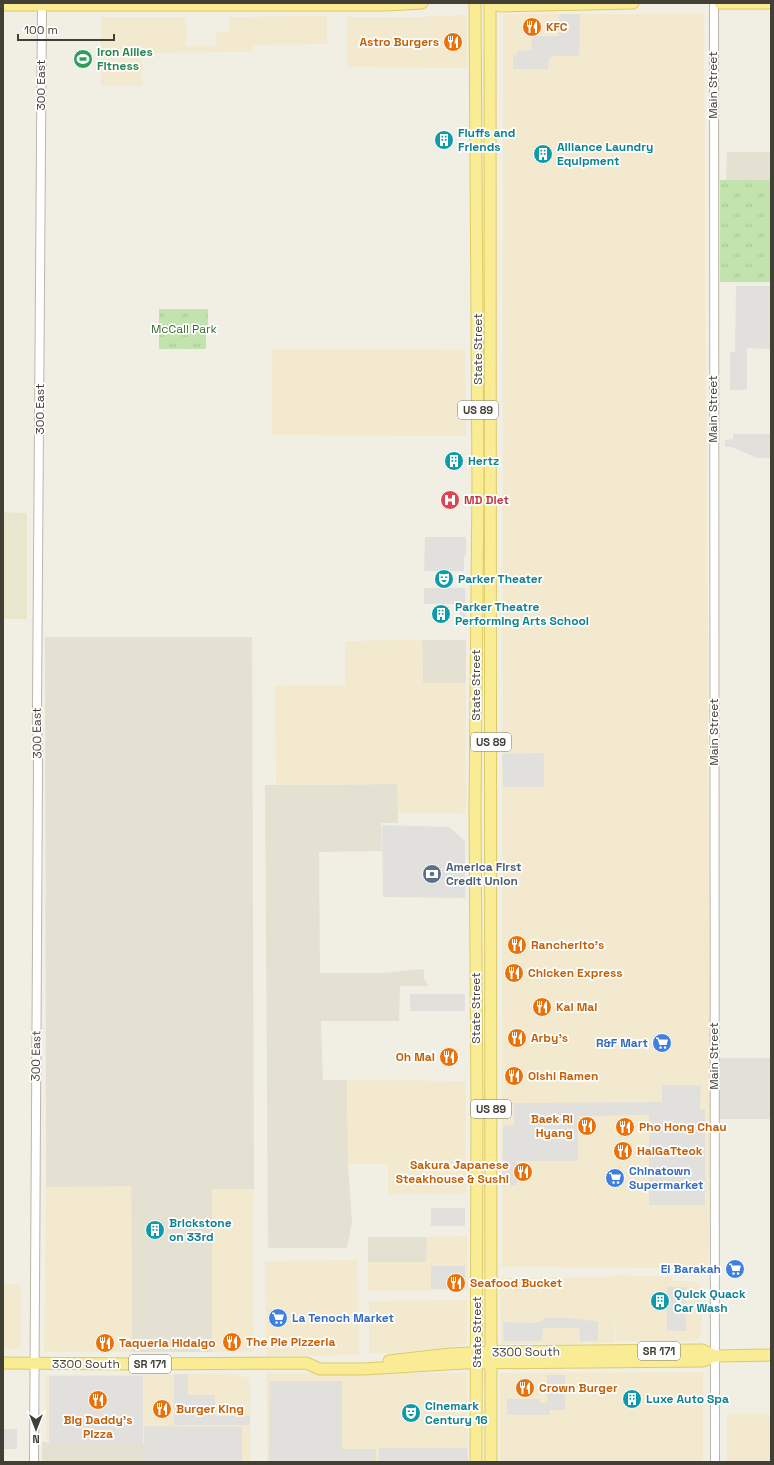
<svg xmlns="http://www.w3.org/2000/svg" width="774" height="1465" font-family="'Space Grotesk',sans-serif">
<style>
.residential{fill:#e4e1d2}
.commercial{fill:#f2e9cf}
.industrial{fill:#e3e0d9}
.education{fill:#e9e6ce}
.grass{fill:url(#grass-tufts)}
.parking{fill:#e1e0dc}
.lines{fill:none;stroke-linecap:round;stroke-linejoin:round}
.minor-casing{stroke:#bbb8a7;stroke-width:10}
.major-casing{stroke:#dccb66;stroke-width:13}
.minor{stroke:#fff;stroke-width:8}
.major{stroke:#f9ec95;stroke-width:11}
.labels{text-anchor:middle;stroke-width:3.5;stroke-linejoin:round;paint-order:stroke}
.shield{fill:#fff;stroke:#7b7971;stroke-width:1}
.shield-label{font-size:11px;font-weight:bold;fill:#423f34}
.food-label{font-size:12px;font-weight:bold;fill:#c56008;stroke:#fff;text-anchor:start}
.leisure-label{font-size:12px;font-weight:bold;fill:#27864d;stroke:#fff;text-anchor:start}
.street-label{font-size:12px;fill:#423f34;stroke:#fff}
.culture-label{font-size:12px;font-weight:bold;fill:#0d838f;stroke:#fff;text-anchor:start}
.park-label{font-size:12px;fill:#3b702b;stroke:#fff}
.health-label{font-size:12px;font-weight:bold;fill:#be3a42;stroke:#fff;text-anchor:start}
.service-label{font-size:12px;font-weight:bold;fill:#4e5e75;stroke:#fff;text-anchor:start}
.shop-label{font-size:12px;font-weight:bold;fill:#366cbe;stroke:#fff;text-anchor:end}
</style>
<defs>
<pattern id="grass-tufts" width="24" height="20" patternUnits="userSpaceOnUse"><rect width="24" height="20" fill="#c3e3ae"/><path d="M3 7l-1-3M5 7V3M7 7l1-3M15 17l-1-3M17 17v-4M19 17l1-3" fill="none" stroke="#a9c496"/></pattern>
</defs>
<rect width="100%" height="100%" fill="#f1efe4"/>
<path class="residential" d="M727,152H771V180H726Z
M45,637H252L254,1189H212V1352H132L131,1187H46Z
M422,640H466V683H423Z
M398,784V823H381L382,851L319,852L320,973H382L424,969V979L429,986H400L399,1021H321L323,1080H347L348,1164L352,1222L347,1248H268L265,785Z
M368,1237H427V1262H368Z
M42,1442L149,1443V1462H42Z"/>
<path class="commercial" d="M503,14H704L710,1093L708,1268L502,1267Z
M466,15L467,68L347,67V17H423L430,16Z
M327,16V44L253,45V52L142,53V86H101V17H186V46H216V32H230L229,17Z
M272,349L465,350L466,436L272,435Z
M422,640L423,683H466V814L398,813L397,784L276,785L275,686L345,685V641Z
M347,1080L466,1081V1194H388V1164H348Z
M131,1186L132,1352H44L46,1187Z
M212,1189H254V1352H212Z
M467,1236L468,1290L368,1291V1262H426L427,1237Z
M358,1260L359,1355L266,1356L265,1261Z
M614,1275L672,1277V1281H690L699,1283L702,1288V1313L701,1335L697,1340L691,1341H616L614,1296L615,1343L501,1344L500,1278L614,1277Z
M3,1284H21L22,1342L21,1347L17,1349H3Z
M467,1300V1344L402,1354L369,1353V1301Z
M703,1372V1462H500V1373Z
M266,1373H467L468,1462H267Z
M236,1374L248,1378L250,1384V1462H153L152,1439L46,1440V1375Z
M727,1414H771V1462H727Z"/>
<path class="industrial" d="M720,1058H771V1119H719Z"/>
<path class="education" d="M3,512L27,513V619H3Z"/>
<path class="grass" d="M720,180H771V282H720Z
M159,309H208V331H206V349H159Z"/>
<path class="parking" d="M559,14H580L579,56H552L549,59L548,69H513V56L517,55V51L531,50L532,36H559Z
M736,286H771V349L747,348V390H730V352H735Z
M733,434H771V458H757L732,447H725V440L733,439Z
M425,537H466V556H464V571H424Z
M424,588H465L466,617H460V604H424Z
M544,753V787H508L503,786L502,754Z
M382,825L449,827L465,841V898L383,897Z
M410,994H465V1011H410Z
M662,1085H701L700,1109H705V1205H649V1115L578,1116V1161H517V1185H502L503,1126L514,1125V1103L662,1102Z
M431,1208H465V1226H431Z
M431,1266H465V1278H447V1289H431Z
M667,1287H686V1331H667Z
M545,1318H573L598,1322V1341H580L579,1328H543L542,1341H504L503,1322L533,1323L542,1321Z
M174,1374H188V1395H215V1416H250V1425H174Z
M547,1375H565V1410H550V1415H507V1399H540V1403H547Z
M49,1376H143V1444H49Z
M269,1381H342V1449H376V1462H269Z
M144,1426L242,1427V1462H145Z
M3,1429H17V1449H3Z
M379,1448H467L468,1462H379Z"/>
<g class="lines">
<g class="minor-casing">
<path id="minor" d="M714,3L715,1462
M34,1462L38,769L37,707L42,3"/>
</g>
<g class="major-casing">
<path id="major" d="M475,3L478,483L475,809L477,1111L476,1462
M490,3L491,1462
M494,3L500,6L633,3
M720,3H771
M3,5H386L422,3
M389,1361L450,1354L491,1352L702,1350L715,1356
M3,1363L134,1364L306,1363L320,1369H363L464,1363L703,1361L715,1356L771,1355"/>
</g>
<use href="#minor" class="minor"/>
<use href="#major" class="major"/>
</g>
<defs>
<g id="restaurant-disc" transform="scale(1)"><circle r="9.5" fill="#e8710a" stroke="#fff"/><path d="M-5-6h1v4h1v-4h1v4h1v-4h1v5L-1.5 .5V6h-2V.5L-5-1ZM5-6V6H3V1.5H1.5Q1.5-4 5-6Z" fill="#fff"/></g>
<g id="stadium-disc" transform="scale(1)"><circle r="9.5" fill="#2e9e5b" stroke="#fff"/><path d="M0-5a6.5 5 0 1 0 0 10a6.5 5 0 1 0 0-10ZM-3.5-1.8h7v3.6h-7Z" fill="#fff"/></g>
<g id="building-disc" transform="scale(1)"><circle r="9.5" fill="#0f9aa8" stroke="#fff"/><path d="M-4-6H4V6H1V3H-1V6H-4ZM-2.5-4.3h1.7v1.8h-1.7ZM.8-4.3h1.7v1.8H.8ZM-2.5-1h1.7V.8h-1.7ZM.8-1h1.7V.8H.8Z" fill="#fff"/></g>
<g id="hospital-disc" transform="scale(1)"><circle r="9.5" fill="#e0444e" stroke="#fff"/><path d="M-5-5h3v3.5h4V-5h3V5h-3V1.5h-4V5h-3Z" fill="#fff"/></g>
<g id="theatre-disc" transform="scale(1)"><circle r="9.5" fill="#0f9aa8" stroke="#fff"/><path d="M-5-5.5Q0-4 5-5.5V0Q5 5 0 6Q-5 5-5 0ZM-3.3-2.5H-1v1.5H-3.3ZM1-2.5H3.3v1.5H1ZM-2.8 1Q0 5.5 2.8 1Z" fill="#fff"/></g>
<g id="bank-disc" transform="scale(1)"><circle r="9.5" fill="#5c6f8a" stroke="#fff"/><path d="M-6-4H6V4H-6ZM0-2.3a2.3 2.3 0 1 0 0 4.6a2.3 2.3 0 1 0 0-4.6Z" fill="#fff"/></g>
<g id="supermarket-disc" transform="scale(1)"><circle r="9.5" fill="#3f7fe0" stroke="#fff"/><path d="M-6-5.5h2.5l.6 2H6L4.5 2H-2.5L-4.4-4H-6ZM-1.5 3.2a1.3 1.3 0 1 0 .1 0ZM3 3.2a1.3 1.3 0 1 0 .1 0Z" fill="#fff"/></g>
</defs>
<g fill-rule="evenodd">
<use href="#restaurant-disc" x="532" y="27"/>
<use href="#restaurant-disc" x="453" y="42"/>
<use href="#stadium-disc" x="83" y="59"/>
<use href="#building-disc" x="444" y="140"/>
<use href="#building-disc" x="543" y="154"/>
<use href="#building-disc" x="454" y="461"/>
<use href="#hospital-disc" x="450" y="500"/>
<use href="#theatre-disc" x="444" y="579"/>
<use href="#building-disc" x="441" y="614"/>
<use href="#bank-disc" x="432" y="874"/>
<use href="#restaurant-disc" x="517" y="945"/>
<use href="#restaurant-disc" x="514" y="973"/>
<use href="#restaurant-disc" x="542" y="1007"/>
<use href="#restaurant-disc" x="517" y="1038"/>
<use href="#supermarket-disc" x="662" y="1043"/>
<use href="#restaurant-disc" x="449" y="1057"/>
<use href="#restaurant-disc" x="514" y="1076"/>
<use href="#restaurant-disc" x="587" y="1126"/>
<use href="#restaurant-disc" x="625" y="1127"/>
<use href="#restaurant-disc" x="623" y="1151"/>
<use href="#restaurant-disc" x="523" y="1172"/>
<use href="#supermarket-disc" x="615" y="1178"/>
<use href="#building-disc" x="155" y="1230"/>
<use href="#supermarket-disc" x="735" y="1269"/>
<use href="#restaurant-disc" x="456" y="1283"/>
<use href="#building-disc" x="660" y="1301"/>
<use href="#supermarket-disc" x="278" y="1318"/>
<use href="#restaurant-disc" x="232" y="1342"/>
<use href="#restaurant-disc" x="105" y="1343"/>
<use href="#restaurant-disc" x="525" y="1388"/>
<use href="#building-disc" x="632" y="1399"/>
<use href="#restaurant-disc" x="98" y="1400"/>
<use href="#restaurant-disc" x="162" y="1409"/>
<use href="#theatre-disc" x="411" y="1413"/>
</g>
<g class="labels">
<g class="shield">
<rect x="458" y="401" width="40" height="18" rx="3"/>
<rect x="471" y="733" width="40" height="18" rx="3"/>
<rect x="471" y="1100" width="40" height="18" rx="3"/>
<rect x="638" y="1342" width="42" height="18" rx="3"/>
<rect x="129" y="1355" width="42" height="18" rx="3"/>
</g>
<g class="shield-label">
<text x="478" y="414">US 89</text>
<text x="491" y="746">US 89</text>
<text x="491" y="1113">US 89</text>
<text x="659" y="1355">SR 171</text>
<text x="150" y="1368">SR 171</text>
</g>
<g class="food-label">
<text x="546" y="31">KFC</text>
<text x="439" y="46" text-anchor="end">Astro Burgers</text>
<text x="531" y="949">Rancherito's</text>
<text x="528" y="977">Chicken Express</text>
<text x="556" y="1011">Kai Mai</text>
<text x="531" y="1042">Arby's</text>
<text x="435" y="1061" text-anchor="end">Oh Mai</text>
<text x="528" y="1080">Oishi Ramen</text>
<text x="573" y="1123" text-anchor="end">Baek Ri<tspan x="573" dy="14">Hyang</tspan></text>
<text x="639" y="1131">Pho Hong Chau</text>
<text x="637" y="1155">HalGaTteok</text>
<text x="509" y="1169" text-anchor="end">Sakura Japanese<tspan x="509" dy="14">Steakhouse &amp; Sushi</tspan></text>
<text x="470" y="1287">Seafood Bucket</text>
<text x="246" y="1346">The Pie Pizzeria</text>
<text x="119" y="1347">Taqueria Hidalgo</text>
<text x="539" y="1392">Crown Burger</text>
<text x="176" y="1413">Burger King</text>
<text x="98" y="1424" text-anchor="middle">Big Daddy's<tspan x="98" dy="14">Pizza</tspan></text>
</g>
<g class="leisure-label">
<text x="97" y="56">Iron Allies<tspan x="97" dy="14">Fitness</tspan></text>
</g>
<g class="street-label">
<text transform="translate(41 85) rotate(-90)" y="4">300 East</text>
<text transform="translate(713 85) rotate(-90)" y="4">Main Street</text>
<text transform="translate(478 349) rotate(-90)" y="4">State Street</text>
<text transform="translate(40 409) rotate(-90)" y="4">300 East</text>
<text transform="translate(713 409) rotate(-90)" y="4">Main Street</text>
<text transform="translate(476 685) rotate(-90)" y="4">State Street</text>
<text transform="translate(714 732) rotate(-90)" y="4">Main Street</text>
<text transform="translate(37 733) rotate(-91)" y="4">300 East</text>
<text transform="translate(476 1008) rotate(-90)" y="4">State Street</text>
<text transform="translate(36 1056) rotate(-89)" y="4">300 East</text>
<text transform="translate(714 1056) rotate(-90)" y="4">Main Street</text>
<text transform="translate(477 1332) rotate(-90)" y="4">State Street</text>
<text transform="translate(526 1352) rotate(-1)" y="4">3300 South</text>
<text x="86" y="1368">3300 South</text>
</g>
<g class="culture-label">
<text x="458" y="137">Fluffs and<tspan x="458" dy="14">Friends</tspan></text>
<text x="557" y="151">Alliance Laundry<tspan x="557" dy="14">Equipment</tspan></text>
<text x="468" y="465">Hertz</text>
<text x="458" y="583">Parker Theater</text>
<text x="455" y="611">Parker Theatre<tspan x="455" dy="14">Performing Arts School</tspan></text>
<text x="169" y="1227">Brickstone<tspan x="169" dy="14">on 33rd</tspan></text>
<text x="674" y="1298">Quick Quack<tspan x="674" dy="14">Car Wash</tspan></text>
<text x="646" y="1403">Luxe Auto Spa</text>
<text x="425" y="1410">Cinemark<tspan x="425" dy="14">Century 16</tspan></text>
</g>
<g class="park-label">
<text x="184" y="333">McCall Park</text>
</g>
<g class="health-label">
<text x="464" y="504">MD Diet</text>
</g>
<g class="service-label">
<text x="446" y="871">America First<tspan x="446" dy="14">Credit Union</tspan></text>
</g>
<g class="shop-label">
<text x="648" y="1047">R&amp;F Mart</text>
<text x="629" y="1175" text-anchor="start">Chinatown<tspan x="629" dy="14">Supermarket</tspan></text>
<text x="721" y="1273">El Barakah</text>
<text x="292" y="1322" text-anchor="start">La Tenoch Market</text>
</g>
</g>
<rect width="774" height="1465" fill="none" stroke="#423f34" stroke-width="8"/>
<g transform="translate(36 1429) rotate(180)" stroke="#ffffff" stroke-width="3" paint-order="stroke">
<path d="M0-3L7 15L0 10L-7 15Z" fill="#423f34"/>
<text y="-6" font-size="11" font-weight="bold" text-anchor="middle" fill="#423f34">N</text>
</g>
<path d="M18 34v6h96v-6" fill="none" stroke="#423f34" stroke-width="2"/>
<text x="24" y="34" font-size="12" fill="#423f34" stroke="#ffffff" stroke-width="3" paint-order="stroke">100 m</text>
</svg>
